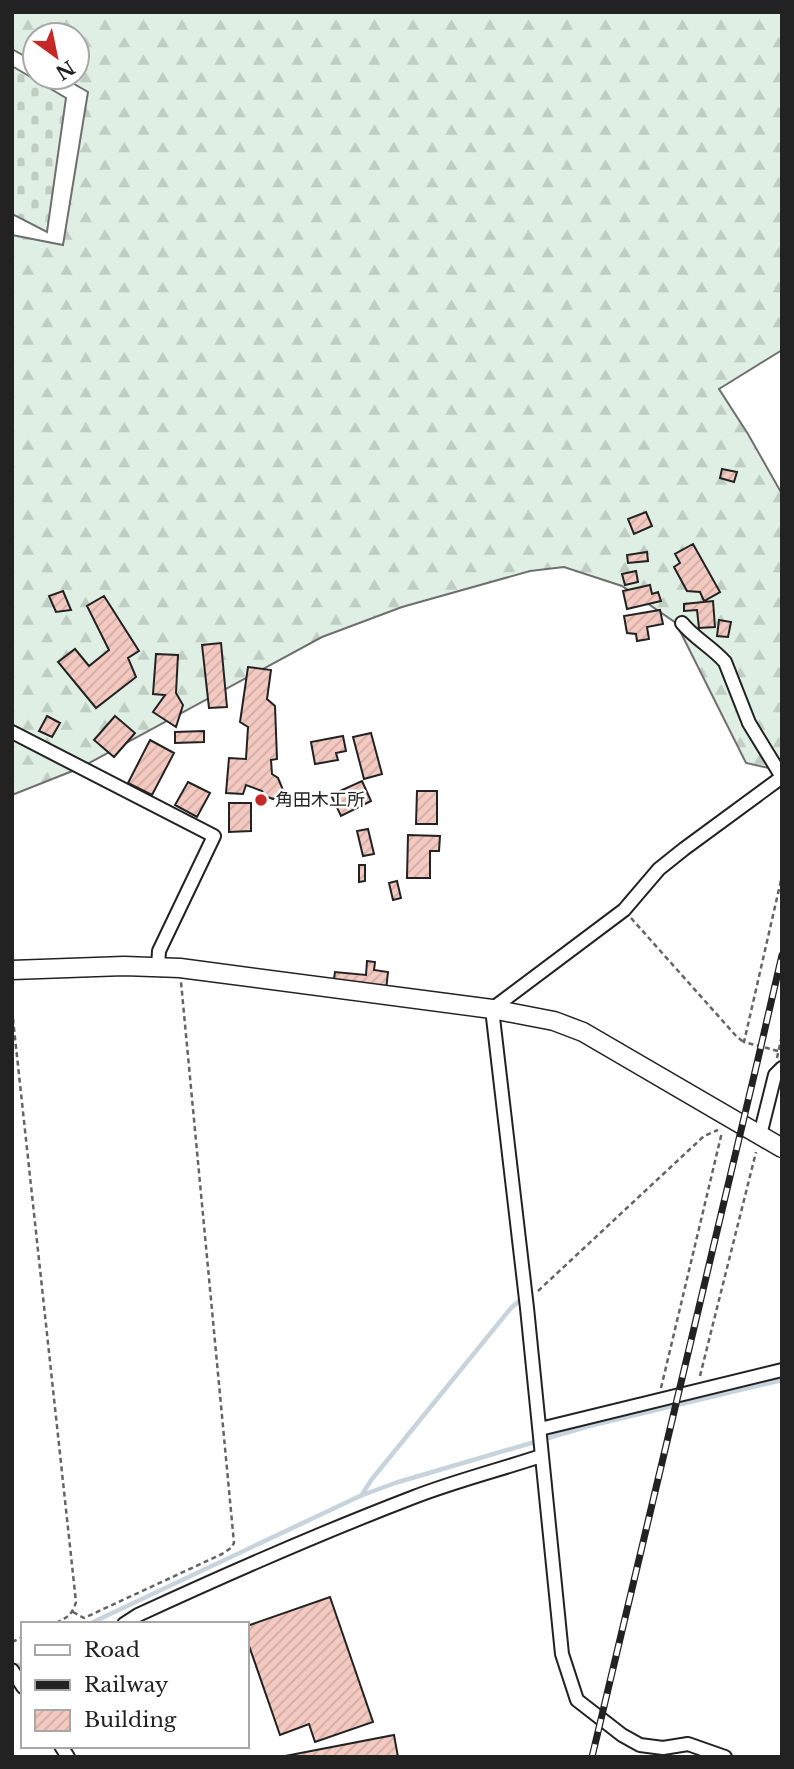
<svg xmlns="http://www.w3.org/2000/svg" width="794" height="1769" font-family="'Libre Baskerville','Noto Sans JP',serif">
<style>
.forest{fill:url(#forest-firs);stroke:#6f6f6f;stroke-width:2}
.cemetery{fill:url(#cemetery-stones);stroke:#6f6f6f;stroke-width:2}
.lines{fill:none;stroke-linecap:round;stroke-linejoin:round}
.stream{stroke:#c7d3dd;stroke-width:4.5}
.building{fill:url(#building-hatch);stroke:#222;stroke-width:2}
.street-casing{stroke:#222;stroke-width:16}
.secondary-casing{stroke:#222;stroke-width:21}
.path{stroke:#646464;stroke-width:2.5;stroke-dasharray:5 3.5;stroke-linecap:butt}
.street{stroke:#fff;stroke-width:12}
.secondary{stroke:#fff;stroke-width:18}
.rail-casing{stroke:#222;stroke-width:7}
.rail{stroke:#fff;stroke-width:4.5;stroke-dasharray:13;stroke-linecap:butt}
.poi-dot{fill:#c62828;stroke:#fff;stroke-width:2.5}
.labels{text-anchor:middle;stroke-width:5;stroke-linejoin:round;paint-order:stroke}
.poi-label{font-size:18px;fill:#222;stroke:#fff;text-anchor:start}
</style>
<defs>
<pattern id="forest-firs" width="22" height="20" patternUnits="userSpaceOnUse" patternTransform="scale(1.75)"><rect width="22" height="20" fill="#e0efe3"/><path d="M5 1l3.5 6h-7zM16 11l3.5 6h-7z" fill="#c0cdc2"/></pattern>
<pattern id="cemetery-stones" width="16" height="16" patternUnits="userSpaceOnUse" patternTransform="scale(1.75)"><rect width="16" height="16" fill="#e0efe3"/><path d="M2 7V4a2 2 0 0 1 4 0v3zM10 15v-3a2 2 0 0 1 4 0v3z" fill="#c0cdc2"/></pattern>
<pattern id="building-hatch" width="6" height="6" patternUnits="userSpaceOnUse" patternTransform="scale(1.75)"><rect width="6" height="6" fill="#f3c9c0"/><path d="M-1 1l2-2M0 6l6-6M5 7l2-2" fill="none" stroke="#d0aca5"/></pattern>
</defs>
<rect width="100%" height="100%" fill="#fff"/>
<path class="forest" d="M12,12H782V350L719,389L748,434L782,494V771L746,763L676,623L622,586L564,567L530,571L402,607L322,637L80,768L12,795V235L63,245L88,92L62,77H77V35H35V62L12,49Z"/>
<path class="cemetery" d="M12,66L66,98L47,232L12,214Z"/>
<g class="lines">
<path class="stream" d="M361,1496L372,1479L511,1308L519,1301
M89,1624L360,1496L395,1483L589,1426L782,1380
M12,1669L23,1663"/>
</g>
<path class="building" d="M722,469L737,472L734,482L720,478Z
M646,512L652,526L634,534L628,519Z
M693,544L720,592L704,601L700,592L687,591L674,567L680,563L675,554Z
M647,552L648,561L628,563L627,555Z
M636,571L638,582L625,585L622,574Z
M650,585L652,594L658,592L661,601L627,609L623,591Z
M63,591L71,610L56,612L49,596Z
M104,596L139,651L128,658L136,677L96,708L58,662L75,649L89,666L109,650L87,606Z
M713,601L715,627L699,628L697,610L684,611V604Z
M660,610L663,624L647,627L649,639L637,641L636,634L627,633L624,616Z
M719,620L731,622L728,637L717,636Z
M221,643L227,707L209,708L202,645Z
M156,654L178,655L176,693L183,705L176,727L153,712L165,695L153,694Z
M248,667L271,670L267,699L275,706L277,759L271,760L272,774L278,778L283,790L273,799L265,796L262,791L246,785L243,794L226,793L229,758L246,759L248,727L240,722Z
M47,716L60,723L52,737L39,731Z
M115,716L135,733L114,757L94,740Z
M204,731V742L175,743V732Z
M371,733L382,774L364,779L353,737Z
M343,736L346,751L336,753L338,760L315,764L311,742Z
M150,740L174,753L152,795L128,783Z
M362,781L371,801L341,816L331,795Z
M188,782L210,793L197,817L175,805Z
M417,791H437V824H416Z
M229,803H251V831L229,832Z
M368,829L374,854L363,856L357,831Z
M408,835L440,836L439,851H430V878H407Z
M359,865H365V881L359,882Z
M397,881L401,898L393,900L389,883Z
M367,961L375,962L374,970L388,972L386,990L333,985L335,972L366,975Z
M330,1597L373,1722L315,1742L309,1724L280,1735L247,1640V1626Z
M394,1735L398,1757H280Z"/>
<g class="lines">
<g class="street-casing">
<path id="street" d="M682,623C694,638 712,647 725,662L749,723L782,777L684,849L659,869L624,910L492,1009L527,1308L562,1654L577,1700L622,1735L640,1745L663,1748L688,1744L725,1757
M12,732L214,836L159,951L158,967
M760,1135L775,1075L782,1068
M540,1429L782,1370
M124,1624L138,1615C229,1573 320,1533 414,1497C455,1481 499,1470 541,1456
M12,1670L23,1687
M61,1746L68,1757"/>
</g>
<g class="secondary-casing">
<path id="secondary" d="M12,970L124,966L180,968L492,1009L554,1021L583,1032L782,1148"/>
</g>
<path class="path" d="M631,918L737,1037L744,1042
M12,1010L76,1602C72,1616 66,1618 54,1624
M778,1051L744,1042L782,876
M777,1058L782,1035
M538,1291L704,1136L718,1130
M700,1376L756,1152
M661,1388L722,1132
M73,1612L84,1618L222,1554L231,1548L234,1543L181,982
M12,1642L23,1637"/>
<use href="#street" class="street"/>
<use href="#secondary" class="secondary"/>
<g class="rail-casing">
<path id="rail" d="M592,1757L758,1059L782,955"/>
</g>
<use href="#rail" class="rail"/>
</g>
<circle class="poi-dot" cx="261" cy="800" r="7"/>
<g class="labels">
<g class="poi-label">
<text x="275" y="806">角田木工所</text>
</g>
</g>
<rect width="794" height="1769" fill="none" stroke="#222222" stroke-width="28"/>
<rect x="21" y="1622" width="228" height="126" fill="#ffffff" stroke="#a7a7a7" stroke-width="2"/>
<rect x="35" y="1645" width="35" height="10" fill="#ffffff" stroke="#a7a7a7" stroke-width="2"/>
<text x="84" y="1657" font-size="21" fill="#222222">Road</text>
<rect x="35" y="1680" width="35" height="10" fill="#222222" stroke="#a7a7a7" stroke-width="2"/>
<text x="84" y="1692" font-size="21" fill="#222222">Railway</text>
<rect x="35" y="1710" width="35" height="21" fill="url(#building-hatch)" stroke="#a7a7a7" stroke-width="2"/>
<text x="84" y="1727" font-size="21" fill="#222222">Building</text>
<g transform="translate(56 56) rotate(147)"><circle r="33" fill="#ffffff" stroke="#a7a7a7" stroke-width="2"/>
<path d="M0-5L12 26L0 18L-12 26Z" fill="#c62828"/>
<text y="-10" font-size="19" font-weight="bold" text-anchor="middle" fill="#222222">N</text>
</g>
</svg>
